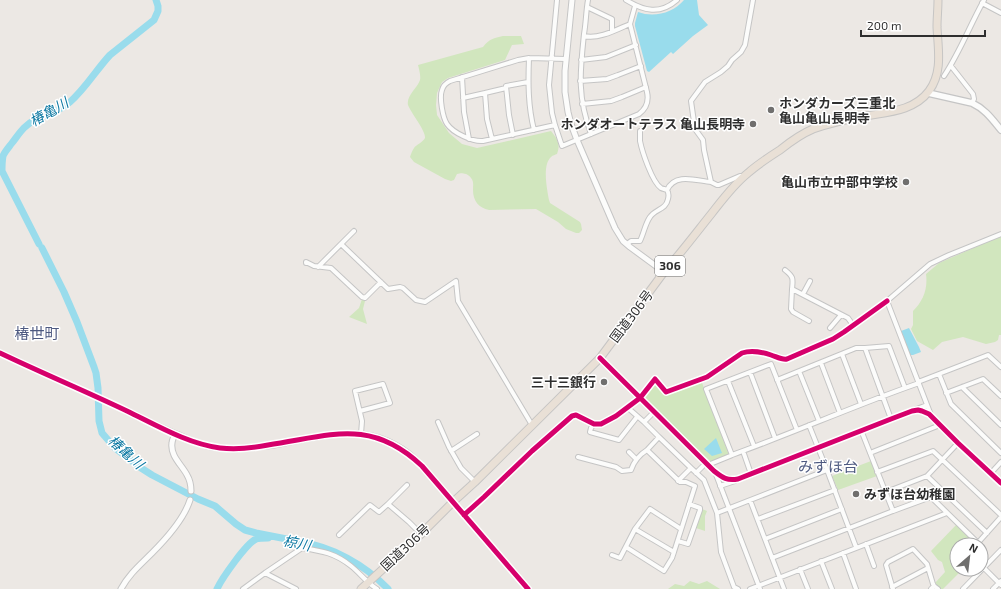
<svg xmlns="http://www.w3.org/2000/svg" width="1001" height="589" font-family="'Exo 2','Noto Sans JP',sans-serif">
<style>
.green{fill:#d1e6be}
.water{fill:#99dcec}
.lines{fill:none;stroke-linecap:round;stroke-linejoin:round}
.stream{stroke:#99dcec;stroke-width:1}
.river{stroke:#99dcec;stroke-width:7}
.minor-casing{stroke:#c5c5c5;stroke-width:6}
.tertiary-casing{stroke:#c5c5c5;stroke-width:7}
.secondary-casing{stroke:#c5c5c5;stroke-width:8}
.trunk-casing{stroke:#c6c5c4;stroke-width:9}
.minor{stroke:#fcfcfb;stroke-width:4}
.tertiary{stroke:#fcfcfb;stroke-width:5}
.secondary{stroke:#fcfcfb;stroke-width:5.5}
.trunk{stroke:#e9e0d6;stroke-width:7}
.cycleway-casing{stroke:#fff;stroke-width:8}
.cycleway{stroke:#d6006c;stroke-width:5}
.poi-dot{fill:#706f6e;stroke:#fff;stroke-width:1.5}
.labels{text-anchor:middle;stroke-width:3;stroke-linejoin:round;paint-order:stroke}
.shield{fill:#fff;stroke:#6d6d6d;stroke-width:1}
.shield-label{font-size:12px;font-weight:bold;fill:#2e2e2e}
.poi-label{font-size:13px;font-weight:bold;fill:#2e2e2e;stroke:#fff;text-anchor:end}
.street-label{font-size:13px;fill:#2e2e2e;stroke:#fff}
.water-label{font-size:14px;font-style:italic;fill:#0d79a3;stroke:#fff}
.quarter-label{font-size:15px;fill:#4d5980;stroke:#fff}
</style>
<rect width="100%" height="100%" fill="#ece8e4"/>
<path class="green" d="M503,36H521L524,44L512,45L505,60L448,78L442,82L437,93L436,105L437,115L449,133L462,144L477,148L551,131C557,139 561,143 557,154C555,155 553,155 551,157C542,165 547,189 549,200L550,203L580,222L581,224L582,230L579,233H576L566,229L558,222L536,209L489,210C479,208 473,201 473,190C473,186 474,181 471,178C470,176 468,175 466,174C462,173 461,173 457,174L454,180L451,181L445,179L414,162L410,157C411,154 412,151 414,148C416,145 423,142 425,138C426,131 411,113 408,105C406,96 418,87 420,80C421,76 419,69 418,65L483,47C489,39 494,38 503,36Z
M1001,236V335H999L998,340L995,342L986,344L963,337L942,342L933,350L917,341L911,329L913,325V311C923,301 928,289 926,274L939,263Z
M362,299L365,301L363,309L367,324L349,317L359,308Z
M701,380L729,455L711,462L645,398V396L655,383H657L665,393Z
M871,461L877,476L838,490L832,476Z
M702,509L707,511L705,516V531L696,528Z
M957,524L973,541V544L957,545V569H963L943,589H941L935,583L945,572L942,562L938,560L931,551Z
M690,581L699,584L707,581L720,589H668L675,584L684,586Z"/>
<path class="water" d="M684,0H697L699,15L708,25L693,36L673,54L671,52L649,72L647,71L635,26V23L638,12C654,18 673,13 684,0Z
M909,328L919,347L921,352L913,355H910L901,331Z
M716,438L722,453L712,456L704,449Z"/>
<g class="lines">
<path class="stream" d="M0,169L2,171"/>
<path class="river" d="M39,244L2,171C2,166 2,161 3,156C5,151 9,147 12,143C19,134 24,125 35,120C48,113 59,112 70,102C86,88 96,70 110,55L154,20L158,11V6L156,0
M42,248L64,292L77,322L94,367L96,373L98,388L99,421L102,433L115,448L141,468L152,475L198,499L215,506L236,524L245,530L256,533L302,542
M298,542C332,546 365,565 388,589
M217,589C222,578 246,544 256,539C259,538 265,538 268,538"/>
<g class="minor-casing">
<path id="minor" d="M557,0L549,85L552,113L555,125L562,146L639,114C647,108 649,101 647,92L630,24L635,6
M588,0C586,11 586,23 584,34C580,72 577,96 591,134
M626,0C644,11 660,15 677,0
M982,3L1001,13
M587,7L612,19V31
M584,36C598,40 618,29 630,24
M529,58C528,83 528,106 534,130
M581,60L606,57L636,45
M951,66L973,94L974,99L972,103
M944,76C960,52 970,25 984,0
M462,77L464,112L469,139
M580,81L607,79L618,75L641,66
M485,93L506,88
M463,98L485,93L487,119L492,139
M582,104L611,101L622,97L646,87
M555,125L483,141C473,142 453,133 447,124C443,118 439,98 442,90C443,86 446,83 450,81L518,60L529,58L566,59
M640,131C640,134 640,138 640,141C642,151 652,182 661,188C663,189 665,189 667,190
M513,135L509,115L506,86L528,82
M743,176H740L719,185H717L711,182L704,150L703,140L695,129L691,101L705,82L721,72L728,66L732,60L741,52L745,45L753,0
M341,244L388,289L400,287L403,288L416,300L425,302L456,281L458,301L532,425
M627,244L631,241H640C644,233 645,224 650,217C655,209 666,210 668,199C669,195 669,193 667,190C675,172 697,181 711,182
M306,263V262L314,266L331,268L362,297L365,298L381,282
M318,267L354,231
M785,270C794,277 793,279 792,289L848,318L853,325
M792,289L791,309L793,312L809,321
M803,294L810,281
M830,328L841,315
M842,354L861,404
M821,363L840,413
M799,371L819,421
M750,372L775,438
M939,374L951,404L1001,453
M777,380L856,348H865L891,419
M728,381L754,446
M918,382L988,355L1001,367
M962,387L1001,425
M905,388L919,383
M946,393L983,379L1001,396
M628,408L644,422
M914,410L927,405
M360,411L390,403L383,384L355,391L362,421L361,434
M931,415L887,301L930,264L949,255L1001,234
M438,422L449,447L461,468L475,482
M594,424L591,428L590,432L619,440L637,417
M809,425L827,470L856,547
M797,430L771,364L706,389L732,455C790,434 847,409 905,388L889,346L865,348
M861,430L893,511L931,497L978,543
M659,437L691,468
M451,451L477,434
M743,451L751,474
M629,452L636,459
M870,453L940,425
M578,457L616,467L622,471L631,470C634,461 639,455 647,450
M708,465L730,456L732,455
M715,472L760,589
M877,472L933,451L1001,515
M696,473L706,463
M991,473L1001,462
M927,476L987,533
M678,481L691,468L704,480L717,513L827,470
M407,485L388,504L409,522L421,534
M720,486L735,481
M886,492L927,476L958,443
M750,500L784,589
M453,502L528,589
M717,513L721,552L734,587L738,589
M464,515L484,497L532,451L572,416L576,415L594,424H601L616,416L640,398L655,379L666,392L707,377L742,353C751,350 762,352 771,355C777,357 782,360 787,359L833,339L844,332L887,301
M758,519L835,490
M635,529L650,509L681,529
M339,535L370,505L379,512L388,504
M765,539L842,509
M678,541L688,544L700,510V508L689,504
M866,544L874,566
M976,545L1001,517
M626,547L664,571L672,558L674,552
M843,553L856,589
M612,555L620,558L635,529L674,552L695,486L686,482H680L647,450L659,437L644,422L654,412
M772,558L893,511
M821,561L832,589
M981,565L1001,585
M800,569L808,589
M265,573L296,589
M892,587L928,568
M243,589L265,573L302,548C322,551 335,553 351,566C361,574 367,583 377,589
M750,589L947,513
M893,589L886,565L888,562L913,549L927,564L933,584L934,586
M931,589L934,586L938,589
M963,589L1001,550
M993,589L1001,581"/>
</g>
<g class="tertiary-casing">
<path id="tertiary" d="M572,0L565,71V92L568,112L571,124L577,140L615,228L623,241L630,247L664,272
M0,353C42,373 85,391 127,411C144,419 161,428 179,435C188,439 198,444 207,446C229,451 252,448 274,445C326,436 370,419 415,459C429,472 440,488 453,502
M600,358L714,471C723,478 727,481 738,479L891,419L912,411L918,410L922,411L929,414L958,443L1001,483
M175,434C174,437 172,440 172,443C170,456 182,465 187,475C190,480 191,485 191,491
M121,589C129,574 140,565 152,553C166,539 184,519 190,500"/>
</g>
<g class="secondary-casing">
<path id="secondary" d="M928,93L972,103C985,109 992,119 1001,130"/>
</g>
<g class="trunk-casing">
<path id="trunk" d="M361,589L419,536L453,502L475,482L600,358L664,272C681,253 696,233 712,213C723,199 734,184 748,173C758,164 769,157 780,150C790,142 801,134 813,129C830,123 848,119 866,116C888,112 914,111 929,91C943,72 938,49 937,27C937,18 938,9 938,0"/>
</g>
<use href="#minor" class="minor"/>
<use href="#tertiary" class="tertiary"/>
<use href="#secondary" class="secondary"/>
<use href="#trunk" class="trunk"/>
<g class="cycleway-casing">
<path id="cycleway" d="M0,353C42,373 85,391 127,411C156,425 188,444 220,448C236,450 253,448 268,445C330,436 370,417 422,466L528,589
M600,358L714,471C723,478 727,481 738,479L891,419L912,411L918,410L922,411L929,414L958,443L1001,483
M464,515L484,497L532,451L572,416L576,415L594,424H601L616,416L640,398L655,379L666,392L707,377L742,353C751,350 762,352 771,355C777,357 782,360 787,359L833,339L844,332L887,301"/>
</g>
<use href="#cycleway" class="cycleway"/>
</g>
<g class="poi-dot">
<circle cx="771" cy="110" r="4"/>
<circle cx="753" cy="124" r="4"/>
<circle cx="906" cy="182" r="4"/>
<circle cx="604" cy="382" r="4"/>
<circle cx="856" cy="494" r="4"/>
</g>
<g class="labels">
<rect class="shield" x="655" y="256" width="30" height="20" rx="3"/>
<g class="shield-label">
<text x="670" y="270">306</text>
</g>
<g class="poi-label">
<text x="779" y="108" text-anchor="start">ホンダカーズ三重北<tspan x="779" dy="15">亀山亀山長明寺</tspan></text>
<text x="745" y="129">ホンダオートテラス 亀山長明寺</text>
<text x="898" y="187">亀山市立中部中学校</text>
<text x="596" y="387">三十三銀行</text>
<text x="864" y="499" text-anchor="start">みずほ台幼稚園</text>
</g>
<g class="street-label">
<text transform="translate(631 316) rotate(-53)" y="5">国道306号</text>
<text transform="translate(405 547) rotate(-43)" y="5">国道306号</text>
</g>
<g class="water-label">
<text transform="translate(49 112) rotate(-30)" y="5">椿亀川</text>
<text transform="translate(126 452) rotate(42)" y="5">椿亀川</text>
<text transform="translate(297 543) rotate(11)" y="5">椋川</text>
</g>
<g class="quarter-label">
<text x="37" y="339">椿世町</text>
<text x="828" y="472">みずほ台</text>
</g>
</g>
<g transform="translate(969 557) rotate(28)"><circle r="19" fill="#ffffff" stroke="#ababab"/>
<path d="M0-3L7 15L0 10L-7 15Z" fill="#706f6e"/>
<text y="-6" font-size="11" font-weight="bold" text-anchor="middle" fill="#2e2e2e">N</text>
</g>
<path d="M861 30v6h124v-6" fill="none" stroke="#2e2e2e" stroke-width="2"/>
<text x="867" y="30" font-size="12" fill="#2e2e2e" stroke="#ffffff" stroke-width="3" paint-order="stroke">200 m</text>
</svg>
